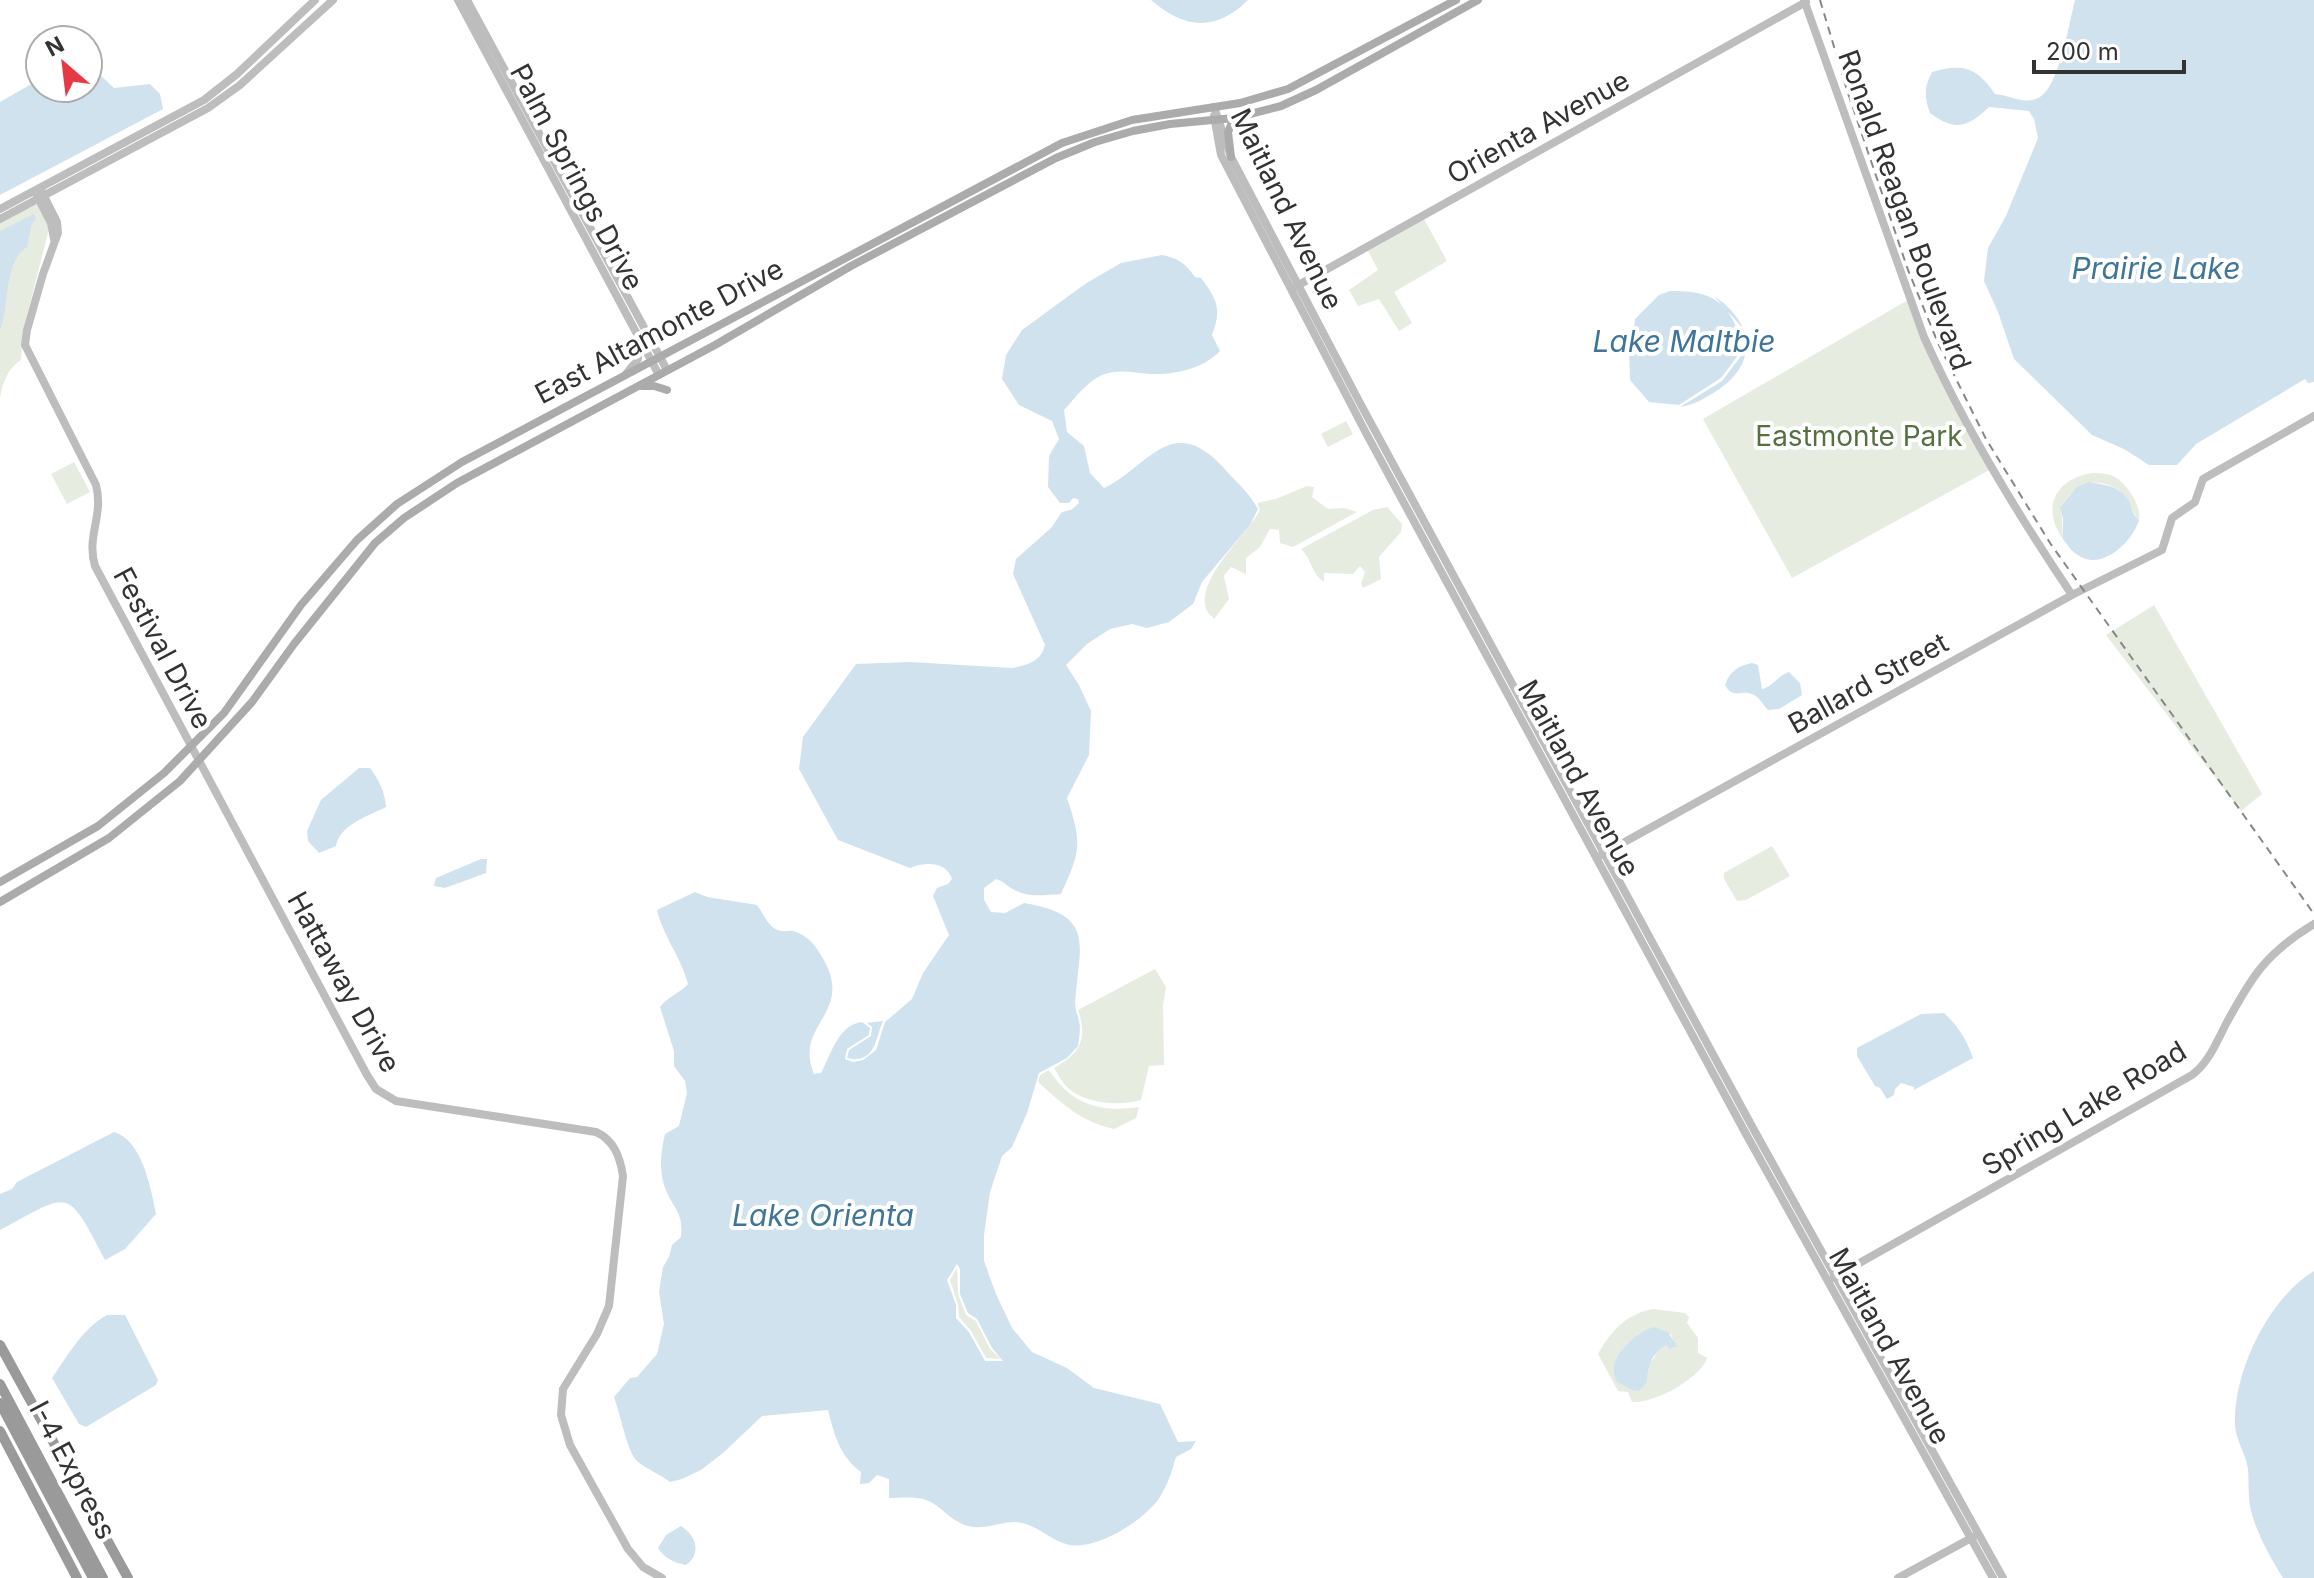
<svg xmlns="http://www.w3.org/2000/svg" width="2314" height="1578" font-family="Inter,sans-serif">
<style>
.green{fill:#e6ecdf;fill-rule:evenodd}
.water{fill:#cfe2ee;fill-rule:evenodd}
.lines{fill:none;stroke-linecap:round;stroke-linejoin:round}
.secondary{stroke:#bdbdbd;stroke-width:8}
.primary{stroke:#ababab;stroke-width:8}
.highway{stroke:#9a9a9a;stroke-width:10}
.rail{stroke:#888;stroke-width:2;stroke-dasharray:8 6;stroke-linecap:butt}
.labels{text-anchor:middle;stroke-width:8;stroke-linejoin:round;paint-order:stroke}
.street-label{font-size:28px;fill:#333;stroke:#fff}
.park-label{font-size:28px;fill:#56703f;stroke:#fff}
.water-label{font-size:30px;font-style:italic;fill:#3f7597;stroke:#fff}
</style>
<rect width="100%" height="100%" fill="#fff"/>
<path class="green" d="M35,204L42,207L50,225L23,331L21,360C7,369 3,382 0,398V223Z
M1424,219L1447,261L1394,292L1412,323L1399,331L1379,299L1358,306L1349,290L1378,270L1368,251Z
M1908,300L1991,469L1792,578L1703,419Z
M1346,421L1353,434L1328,447L1321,434Z
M74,462L90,492L67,504L51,474Z
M2092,473C2099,473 2106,473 2113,476C2126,482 2142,506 2139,520C2132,513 2132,506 2127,498C2118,485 2093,478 2080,486C2073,490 2067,499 2061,505L2063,539C2041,508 2055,479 2092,473Z
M1307,486L1314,487L1312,497L1328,509L1344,508L1357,512L1293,547L1280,543L1279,530L1270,529L1260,547L1246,558V574L1231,567L1224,576L1229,599L1214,619C1211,615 1207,613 1206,608C1196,579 1247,535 1260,510L1257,503L1276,499Z
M1387,507L1402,524L1401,532L1379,557L1381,579L1363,588L1361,584L1365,572L1360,566L1353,574L1324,573V582C1311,573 1312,559 1301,549L1373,510Z
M2154,605L2262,794L2241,811L2106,635Z
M1772,846L1790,876L1746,900L1737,901L1724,879V873Z
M1155,969L1166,987L1163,1006L1164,1065L1149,1066L1141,1100C1118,1107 1081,1103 1065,1085C1061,1080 1057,1073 1054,1068C1080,1053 1088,1040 1078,1010Z
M1049,1070C1071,1104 1099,1113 1139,1107L1136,1118L1114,1129C1080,1121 1064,1105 1038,1082L1040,1075Z
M957,1268L958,1294L966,1315L976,1321L990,1349L1001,1359L986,1358L971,1331L959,1317L958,1304L950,1280Z
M1653,1309L1685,1313L1689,1317L1687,1323L1698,1338V1353L1707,1358C1700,1379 1653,1404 1632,1402L1628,1392L1618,1391L1598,1354C1611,1331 1626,1314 1653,1309ZM1671,1334L1673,1340L1670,1349L1667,1345L1657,1351C1655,1359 1650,1360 1648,1367C1645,1377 1647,1381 1639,1390L1616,1381C1610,1365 1621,1343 1637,1338C1647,1335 1661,1335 1671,1334Z"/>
<path class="water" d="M1151,0H1248C1216,32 1184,29 1151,0Z
M2075,0H2314V382L2308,383L2305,379L2196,444L2177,465H2149L2124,449L2092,435L2014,359L1998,312L1984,281L1988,248L2006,216L2038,138L2034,119L2029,111L1989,107C1968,127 1955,132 1930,113C1924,97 1924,88 1932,72C1962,63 1977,67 1995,94C2009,95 2023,105 2038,98C2059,89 2069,23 2075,0Z
M88,66L94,69L114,88L150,84L160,94L163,109L0,195V102L40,79V88H88Z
M34,214L36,220L32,223L27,247C3,263 10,305 0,330V231Z
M1162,255C1178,258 1186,264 1195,277L1201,278C1217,299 1222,309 1212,335L1220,351C1203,369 1174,375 1150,374C1133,373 1117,368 1100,376C1086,383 1074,399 1064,410L1067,432L1084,446L1090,473L1104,488C1148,467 1171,412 1222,466C1235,481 1249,492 1258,509L1250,525L1202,582L1193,604L1169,622L1147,628L1132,624L1110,629L1087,644L1066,665L1079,685L1091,711L1089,755L1067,798C1082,843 1081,850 1061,894C1044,895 1028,898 1013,889C1006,886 1004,881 996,879L984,888V900L991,912L1005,913L1024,903C1097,915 1079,945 1075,1003C1075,1010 1078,1015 1079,1021C1081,1029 1079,1038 1078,1046L1067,1058L1039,1073L1027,1113L1012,1147L1002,1156L990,1192L984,1235V1261L996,1294L1012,1328L1032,1352L1067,1368L1094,1388L1160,1404L1178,1442L1196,1441L1191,1449L1176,1457C1172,1471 1168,1484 1160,1497C1145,1520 1094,1553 1066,1544C1047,1538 1036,1524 1016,1522C1002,1521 988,1529 973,1527C950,1523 943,1506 926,1500C916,1496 900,1498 889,1498V1479L877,1475L869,1483L860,1484L861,1472C840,1457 834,1434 828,1410L762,1416L723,1453L701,1470L682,1479L670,1482C660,1474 644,1468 636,1460C627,1450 620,1413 614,1397L630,1378L637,1377L657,1354L664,1324L659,1292L663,1267L669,1257L672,1245L681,1237C684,1210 672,1209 664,1185C659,1168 661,1151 665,1134L679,1126L687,1093L685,1081L674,1066V1051L660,1007C668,996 679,994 688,984C681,957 663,936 657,910L695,892L707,897L757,905C764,914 768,928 781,931C785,932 789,930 793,931C802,933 812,941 817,949C862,1014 792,1020 814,1074L821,1073C832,1053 838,1025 862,1022L870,1028L869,1035L847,1049L845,1059L853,1062L863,1060L876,1050L885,1022L912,999L923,973L949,935L933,896L937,888L948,884L952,879C946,861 925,862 910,868L838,840L799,769L803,737L856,664L910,662L1012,668C1027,665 1041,662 1045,645L1013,574L1016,559L1051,528L1062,512L1071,510L1079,503L1078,499L1073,498L1069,503H1060L1048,487L1049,456L1059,439L1052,421L1019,405L1002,379L1006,355L1022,330L1085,284L1121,263ZM957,1264L960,1269V1294L968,1313L977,1319L992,1348L1003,1361H985L969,1332L956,1318V1305L947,1280Z
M1670,291C1716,290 1734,305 1742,350L1721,378L1679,405L1649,402L1630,380L1629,347L1632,344L1635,319L1659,295Z
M1714,296C1756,324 1758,365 1715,392C1703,399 1694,405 1680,407L1722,381L1744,352L1740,325Z
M2089,482C2105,485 2122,486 2130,503C2133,511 2132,514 2139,520C2133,541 2104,569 2081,557C2073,553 2068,546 2063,539V519L2060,507L2077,487Z
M1752,663L1758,665L1762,689C1772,687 1777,676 1789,672L1800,683L1802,695L1779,709L1768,710C1764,706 1760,698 1754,695C1742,688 1734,701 1725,685C1730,671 1738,666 1752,663Z
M359,768H370C379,780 385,792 386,807C369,816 340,824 336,846L319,853L308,841L307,831L321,800Z
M481,859H487L486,873L445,888L434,886L436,878Z
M1944,1013C1958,1026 1967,1040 1973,1058L1914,1090V1087L1901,1083L1895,1089L1894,1095L1887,1099L1880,1088L1875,1086L1857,1056V1048L1921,1014Z
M883,1021C875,1039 876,1064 847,1058L849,1050L871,1036L872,1027L867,1023Z
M114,1132C142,1140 151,1188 156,1214L125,1249L105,1260C66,1185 71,1192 0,1230V1194L12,1189L17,1182Z
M2314,1271V1578H2283C2269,1555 2256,1533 2250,1506C2248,1494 2249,1482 2248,1469C2246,1453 2235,1440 2235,1423C2234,1370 2269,1298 2314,1271Z
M107,1315H125L158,1380L156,1385L86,1427L79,1424L52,1378C68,1355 82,1329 107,1315Z
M1653,1327L1668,1332L1677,1346L1669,1349L1667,1345C1652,1352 1647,1367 1647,1382L1639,1391L1632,1390L1616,1381C1606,1357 1633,1335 1653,1327Z
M681,1526C696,1535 702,1554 686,1565C675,1563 664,1558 658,1548L666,1535Z"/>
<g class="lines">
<path class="secondary" d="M458,0L659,375
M467,0L667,370
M1804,0L1924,337C1965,428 2016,512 2072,595
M1214,107L1231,157L1360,403L1754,1130L2003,1578
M1214,116L1221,155L1366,433L1746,1134L1993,1578
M40,188L57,222L58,233L43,274L27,330L25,345L96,485C104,516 86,536 95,566L367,1075L376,1089L396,1101L596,1132C614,1140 620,1157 623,1176L609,1306L597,1334L563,1389L561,1415L570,1445L628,1549L643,1567L662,1578
M37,196L51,223L54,239
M0,209L204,100L237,74L315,0
M0,219L208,108L240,85L333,0
M1295,287L1806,2
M626,374L638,359V341
M1601,855L2072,595L2162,550L2172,518L2195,502L2203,479L2314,416
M1833,1278L2192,1075C2209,1062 2216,1043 2226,1024C2252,976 2266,953 2314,924
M1898,1578L1975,1536"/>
<path class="primary" d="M1231,157L1228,132L1234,118
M642,386H654L667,390
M0,882L98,826L164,773L224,713L301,605L357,540L397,504L462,462L1062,143L1132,120L1240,103L1288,89L1456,0
M0,902L109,838L180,781L252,702L294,644L375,543L404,518L457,483L715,345L851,266L1056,158L1095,142L1133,131L1170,124L1234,118L1281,106L1316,90L1478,0"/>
<path class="highway" d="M0,1345L128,1578
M0,1384L103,1578
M0,1403L93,1578
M0,1431L77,1578"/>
<path class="rail" d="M1820,0L1847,90L1908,270L1938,343L1986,439L2050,543L2314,914"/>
</g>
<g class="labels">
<g class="street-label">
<text transform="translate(1538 127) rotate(-29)" y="10">Orienta Avenue</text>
<text transform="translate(577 177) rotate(62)" y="10">Palm Springs Drive</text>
<text transform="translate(1287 209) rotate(64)" y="10">Maitland Avenue</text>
<text transform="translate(1905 210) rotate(70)" y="10">Ronald Reagan Boulevard</text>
<text transform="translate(659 331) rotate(-28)" y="10">East Altamonte Drive</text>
<text transform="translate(163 648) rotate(62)" y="10">Festival Drive</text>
<text transform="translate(1868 683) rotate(-29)" y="10">Ballard Street</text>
<text transform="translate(1579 778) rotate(61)" y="10">Maitland Avenue</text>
<text transform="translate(344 982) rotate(61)" y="10">Hattaway Drive</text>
<text transform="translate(2084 1108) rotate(-31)" y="10">Spring Lake Road</text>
<text transform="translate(1890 1346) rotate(61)" y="10">Maitland Avenue</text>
<text transform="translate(73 1470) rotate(62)" y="10">I-4 Express</text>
</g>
<g class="park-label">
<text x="1859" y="446">Eastmonte Park</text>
</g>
<g class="water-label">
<text x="2156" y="279">Prairie Lake</text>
<text x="1684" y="352">Lake Maltbie</text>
<text x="823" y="1226">Lake Orienta</text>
</g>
</g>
<g transform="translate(64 64) rotate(332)"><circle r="38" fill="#ffffff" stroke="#adadad" stroke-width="2"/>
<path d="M0-6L14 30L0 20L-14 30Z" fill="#e63946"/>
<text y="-12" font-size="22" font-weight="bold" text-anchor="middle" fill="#333333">N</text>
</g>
<path d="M2034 60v12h150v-12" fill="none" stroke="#333333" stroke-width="4"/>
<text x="2046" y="60" font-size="24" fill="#333333" stroke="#ffffff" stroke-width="6" paint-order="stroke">200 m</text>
</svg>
